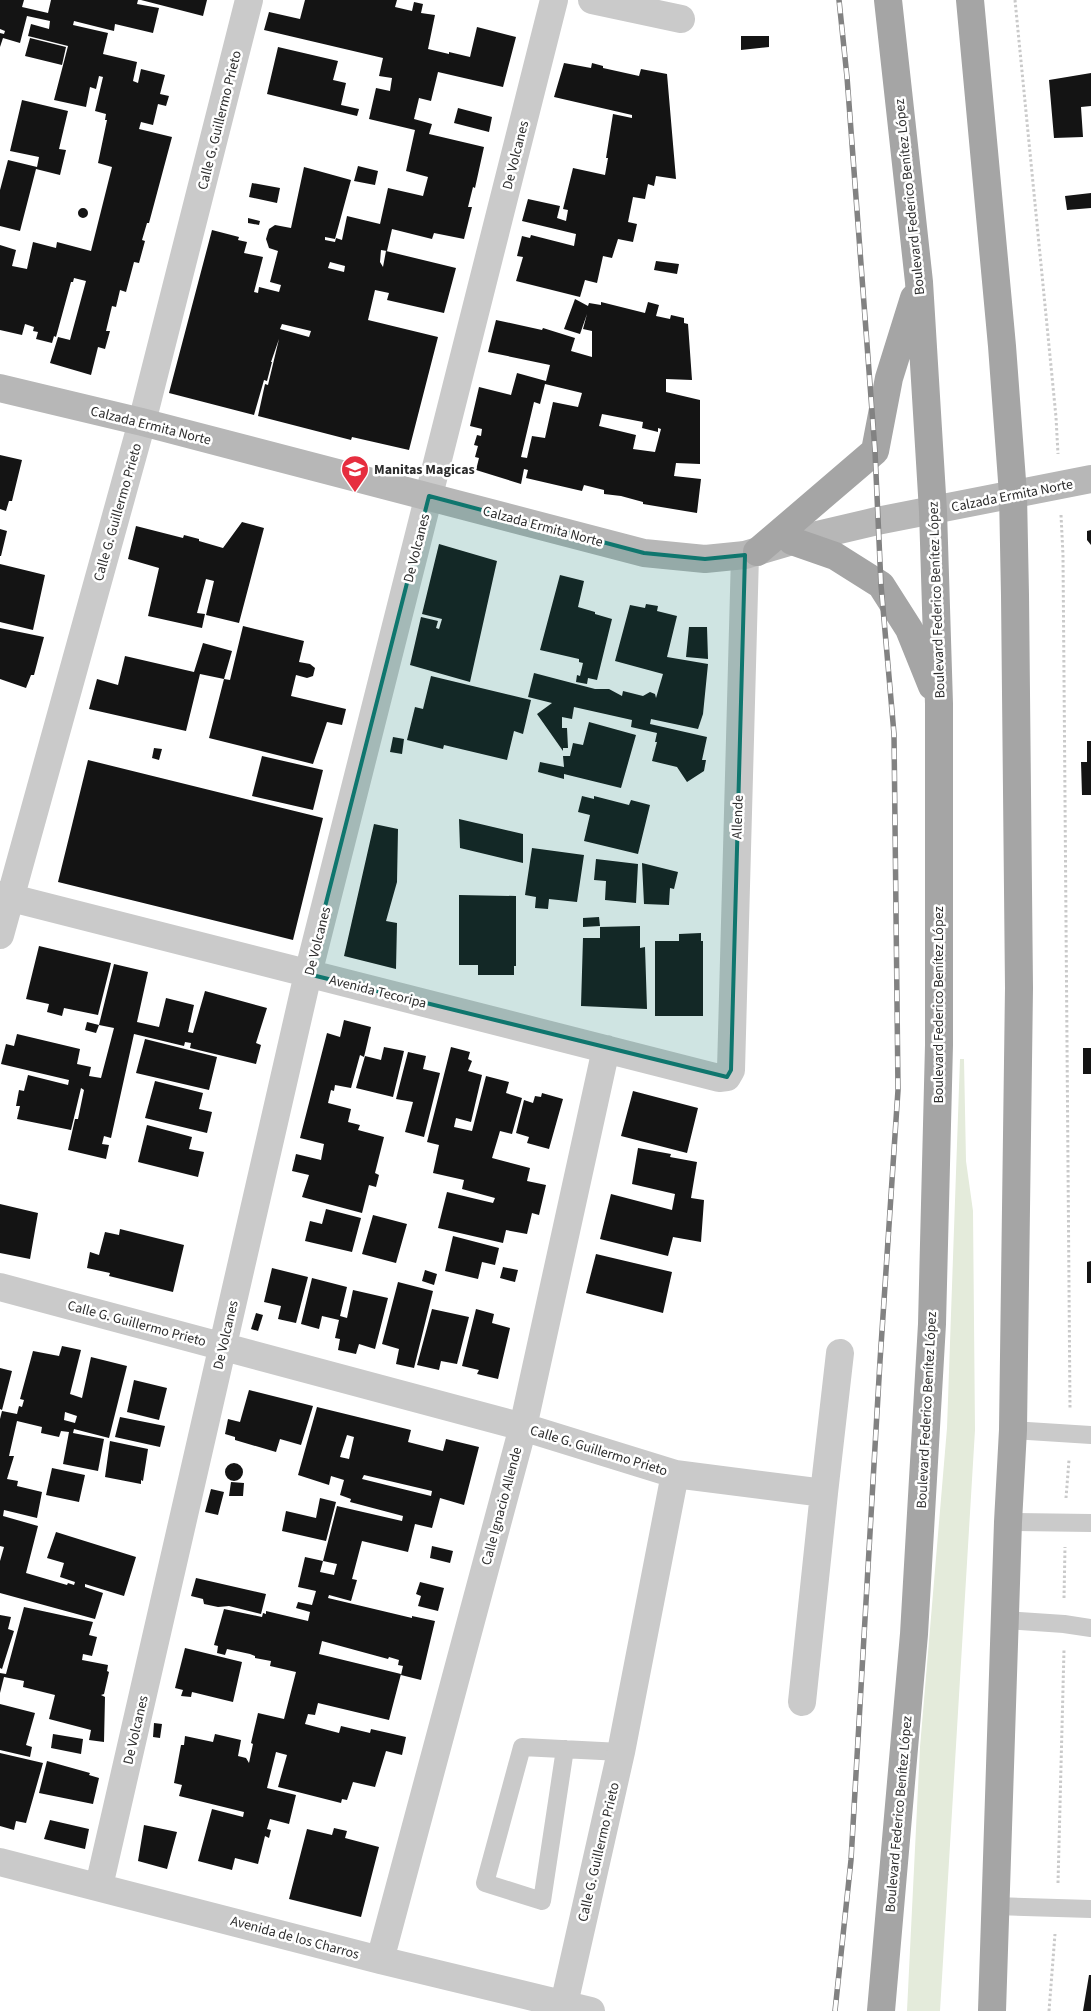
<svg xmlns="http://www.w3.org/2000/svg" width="1091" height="2011" font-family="'Source Sans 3',sans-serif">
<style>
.green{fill:#e4ebdb}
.building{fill:#141414;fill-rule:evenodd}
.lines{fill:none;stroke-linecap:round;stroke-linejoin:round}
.path{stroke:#cacaca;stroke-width:3;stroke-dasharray:2.5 2.5;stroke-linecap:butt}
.service{stroke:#cacaca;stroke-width:18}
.minor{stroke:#cacaca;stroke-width:28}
.secondary{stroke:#b7b7b7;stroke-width:28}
.primary{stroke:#a5a5a5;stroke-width:28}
.rail-casing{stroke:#828282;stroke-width:5.5}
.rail{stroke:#fff;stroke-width:4;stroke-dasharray:11;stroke-linecap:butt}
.marked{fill:#0f766e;fill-opacity:0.2;stroke:#0f766e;stroke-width:4;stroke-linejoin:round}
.labels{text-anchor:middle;stroke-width:5;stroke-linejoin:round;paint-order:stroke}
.street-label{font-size:14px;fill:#2d2d2d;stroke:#fff}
.poi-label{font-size:14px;font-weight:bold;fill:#2d2d2d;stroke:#fff;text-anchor:start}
</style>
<rect width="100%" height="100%" fill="#fff"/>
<path class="green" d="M960,1059H964L966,1161L973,1211L975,1430L940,2011H907L920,1747L947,1428Z"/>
<path class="building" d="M0,0H24L22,7L48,13L51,0H138L137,4L159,8L153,33L115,24L114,31L74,21L73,25L108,33L103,54L137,62L133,81L138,83L141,69L165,75L160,94L169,96L166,106L158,104L153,125L141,122L139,129L172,137L149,223H147L142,240L145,241L139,263L134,262L126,292L120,290L116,307L112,306L106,331H110L105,349L98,347L91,375L50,363L58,337L70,340L86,281L74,278L73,282H71L56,337L54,336L52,343L36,339L38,332L33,331L34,327L25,324L22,335L0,330V245L16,250L12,266L27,269L33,242L56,248L57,242L91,251L112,167L98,163L107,120H105L106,114L95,111L103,77L99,76L96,89L90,87L86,107L54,100L68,46L28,36L31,24L49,29L50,21L27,16L20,43L3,38L0,47V33L4,34L5,31L0,29Z
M141,0H207L203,16Z
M305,0H397L395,7L412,11L414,2L423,4L421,13L435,15L428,49L449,54V52L470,57L477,27L516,37L503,87L438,72L431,101L419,98L414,119L432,124L429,134L484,147L475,188L473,187L468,207H472L464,239L434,233L432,239L392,229L387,251L381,250L380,262L383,267L386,251L456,268L444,313L387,300L389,293L375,290L368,320L438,337L409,450L352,437L351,440L258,416L265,384L268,385L279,339L271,362H272L267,381L264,380L254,415L169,393L212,230L239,237L238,240L247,242L244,253L263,257L254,292L258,293L259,287L279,292L281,285L270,282L278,251L269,248L266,239L269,229L275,225L291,228L304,167L351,180L335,239L325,237V240L335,242L336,238L342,240L347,216L380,224L388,188L423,196L428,177L406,171L415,130L369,119L376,88L390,91L392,78L379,76L383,58L264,30L269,12L300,19ZM330,262L345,266L344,272L328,268ZM282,324L311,331L309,337L280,329Z
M741,36H769V47L741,50Z
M30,38L66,47L62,65L25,56Z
M278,47L338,61L333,80L346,83L341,105L359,109L357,116L267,94Z
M564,63L591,68L592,63L603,66V68L639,76L641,69L667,74L676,179L656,176L654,186L648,184L645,199L633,197L628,222L637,224L633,242L618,239L612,258L603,256L597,283L585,280L580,297L516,281L523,257L517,256L522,236L530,238L531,235L574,246L576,234L522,221L528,199L560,206L557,218L566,221L568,210L563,209L573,168L605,175L608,158H606L613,114L632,118V115L554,97Z
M1091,73V106L1081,107L1083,137L1054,138L1049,80Z
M22,100L68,111L59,149L66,150L60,175L36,169L20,231L0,226V190L8,160L37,167L39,157L10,151Z
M458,108L492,117L489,132L454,123Z
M358,166L378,171L375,185L354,181Z
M252,183L280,188L277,203L249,197Z
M1091,193V208L1067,210L1065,196Z
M78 213a5 5 0 1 1 10 0a5 5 0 1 1-10 0Z
M248,218L260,221L259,225L248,223Z
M656,261L679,264L677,274L654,270Z
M575,299L588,306L589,303L601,305V302L645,313L648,302L659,305L656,316L670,319L671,315L684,318V323L688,324L692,380L666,379V392L700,400V464L676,463L674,476L701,479L697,513L643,504V502L621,496L604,494V490L584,485L582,491L526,478L528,470L524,469L521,484L476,470L479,458L475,457L478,446L474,445L477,435L481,436L482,429L470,426L479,387L511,395L517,373L546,381L550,365L488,352L496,320L542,330L543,328L575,338L571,351L592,357V331L583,329L587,314L580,334L564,329ZM545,384L582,393L578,407L553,402L545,438L532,436L527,458L521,457L534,402L540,404ZM602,414L643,422L642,428L658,432V428L661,429L655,452L633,449L636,435L599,426Z
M0,455L22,460L12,501H9L6,511L0,509Z
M242,522L264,528L239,623L206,615L214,581L206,579L197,613L205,614L202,628L148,616L159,568L128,559L136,526L183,538L184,535L199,539V541L223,548Z
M0,529L7,531L1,556H0Z
M1091,530V545L1087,540V531Z
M439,544L497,561L470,682L410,665L421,617L438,621L436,628L439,629L442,619L422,614Z
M0,564L45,575L33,630L0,622Z
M560,575L584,581L578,607L595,612V614L612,619L597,680L588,678L587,684L576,682L577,675L580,676L583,663L579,662V659L540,650Z
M646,604L658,606L657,611L677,616L667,657L708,664L703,714L698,729L651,719L650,724L707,737L702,760H706L704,771L687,782L677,767L652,761L657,742H655L657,733L631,727L632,720L574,707L572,719L562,717V728H567L568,748H563V751L537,714L552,703L528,697L534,673L595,689H609L622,696L623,691L643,696L650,692L655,694L656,698L663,674L615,661L630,605L645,608Z
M243,626L304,641L299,662L310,664L315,668L313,676L307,678L296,675L291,696L346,709L342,725L327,722L313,764L209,738L224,679L230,680Z
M689,627H707L708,659L686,657Z
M0,628L44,637L34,675H31L26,688L0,679Z
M203,643L232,651L224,679L200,674L186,731L89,709L97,679L118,685L125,656L194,672Z
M431,676L531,700L523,734L514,731L507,760L444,745L443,749L407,740L415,707L423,709Z
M589,722L636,735L621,788L564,774V779L538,772L540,762L564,767L563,756H570L573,743L583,745Z
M393,737L404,739L402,754L390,752Z
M1087,741H1091V795H1082L1081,762H1087Z
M154,748L162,749L159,760L152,758Z
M262,756L323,770L313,810L252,796Z
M88,760L323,818L293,940L58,882Z
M582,796L594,799V796L629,805L631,800L650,805L638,854L584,841L590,815L578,812Z
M459,819L523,834V863L460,848Z
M374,824L398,829L397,882L386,921L397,923L396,969L344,956Z
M532,848L584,855L577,902L549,899L548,909L535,908L536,897L525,895Z
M596,859L638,864L636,903L605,900L606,881L594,880Z
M642,863L678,872L674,889L670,888L669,905L644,904Z
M459,895L516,896V966H514V975H478V965H459Z
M599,917L600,926L583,927V918Z
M640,926V948L645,947L647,1009L581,1006L583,938H600V927Z
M701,933V941H703V1016H655V941H679V934Z
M39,946L111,963L98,1015L64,1008L62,1016L47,1012L49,1004L26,999Z
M114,964L148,972L137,1022L159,1027L166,998L194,1005L188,1032L193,1033L205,991L267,1008L256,1043L261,1045L256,1064L190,1048L191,1043L185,1042L184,1046L134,1034L111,1138L104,1136L102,1144L109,1145L106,1159L68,1150L75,1119H78L84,1090L81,1088L71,1130L17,1119L20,1106H16L19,1090L24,1091L28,1075L68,1085L69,1080L1,1064L6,1044L14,1046L17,1034L80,1049L77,1064L91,1067L89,1076L101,1078L114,1028L99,1025L96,1033L85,1030L87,1022L99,1025Z
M344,1020L371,1027L364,1057L360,1055L351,1088L335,1085L334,1091L331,1090L328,1103L351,1109L348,1122L360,1125L358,1130L384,1137L375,1173L379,1175L376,1187L369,1185L362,1213L302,1197L309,1175L292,1171L296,1154L321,1160L324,1144L300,1138L327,1033L340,1037Z
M145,1039L217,1057L209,1090L136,1073Z
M384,1047L404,1051L393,1097L356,1088L365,1056L381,1060Z
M451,1047L470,1052L468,1059L472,1061L468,1071L482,1075L471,1122L456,1118L454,1127L472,1131L486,1076L509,1082L506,1093L522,1098L512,1134L500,1131L492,1158L530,1168L527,1181L546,1185L539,1215L532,1213L527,1234L506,1230L503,1243L438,1228L447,1192L493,1203L495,1198L462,1189L464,1180L433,1173L439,1145L427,1142Z
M1083,1048H1091V1074H1083Z
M408,1052L426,1056L423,1069L440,1073L424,1137L405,1132L413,1102L396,1099Z
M155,1081L203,1093L199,1109L212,1112L207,1133L145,1118Z
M633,1091L698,1108L687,1153L621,1136Z
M542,1093L563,1099L549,1149L527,1143L529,1137L516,1133L524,1100L533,1103L535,1096L541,1097Z
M147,1125L192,1137L189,1149L204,1152L198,1177L138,1162Z
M638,1148L671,1154L670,1157L697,1162L691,1198L704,1200L701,1242L673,1237L668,1256L600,1239L611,1194L672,1210L675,1194L632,1184Z
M0,1204L38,1213L30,1259L0,1253Z
M326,1209L361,1218L352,1252L305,1241L310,1221L322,1224Z
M373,1215L407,1224L396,1263L362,1254Z
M120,1229L184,1245L173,1292L109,1276L110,1273L87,1268L90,1252L99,1255L105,1232L119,1235Z
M453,1236L499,1248L495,1265L482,1262L478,1279L445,1271Z
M596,1254L672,1272L663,1313L586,1293Z
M1091,1261V1283H1087V1262Z
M503,1267L518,1270L515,1282L500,1278Z
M272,1268L308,1277L296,1323L278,1319L281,1306L264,1302Z
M425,1270L437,1274L434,1285L422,1281Z
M312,1278L347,1287L340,1316L347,1318L353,1290L388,1298L375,1349L359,1344L356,1354L338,1350L340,1339L335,1338L339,1320L322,1316L319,1329L301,1324Z
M398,1282L433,1291L414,1368L396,1364L399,1349L382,1344Z
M432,1309L469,1317L457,1364L441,1361L439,1370L417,1365Z
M476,1309L494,1314L492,1323L510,1328L498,1379L477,1374L479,1370L462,1366Z
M256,1313L263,1315L258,1331L251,1329Z
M62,1346L81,1350L70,1394L82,1398L91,1357L127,1366L109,1438L74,1429L73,1433L104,1439L98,1471L63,1464L69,1432L61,1431L59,1437L41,1433L42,1427L17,1421L9,1456H14L7,1479L18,1481L17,1486L42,1492L37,1518L4,1510L3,1516L38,1526L26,1573L67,1585L68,1583L74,1585L75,1582L60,1577L64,1563L47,1558L56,1532L136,1557L124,1596L85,1584V1587L103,1593L95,1619L0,1593V1561L4,1547L0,1546V1419L2,1411L17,1414L19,1406L22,1407L24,1400L20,1399L33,1351L59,1356ZM65,1412L77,1416L75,1423L64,1420Z
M0,1368L12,1371L2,1410L0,1409Z
M134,1380L167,1388L159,1420L127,1412Z
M249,1390L313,1406L301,1445L280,1439L276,1452L235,1440V1437L225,1434L228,1419L240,1422Z
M317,1407L411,1430L408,1442L443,1451L446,1439L479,1447L464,1505L440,1498L432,1528L415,1524L408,1552L362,1541L352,1579L357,1580L351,1601L329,1595L328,1598L412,1618V1616L435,1621L421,1680L401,1675L403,1666L398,1665L399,1660L389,1657L388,1659L322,1641L319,1654L401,1674L389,1720L318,1703L315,1715L308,1714L305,1724L339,1733L341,1726L370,1733L371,1729L406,1737L402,1755L386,1751L375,1787L353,1782L347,1800L342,1799L341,1803L278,1787L287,1755L276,1752L267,1788L296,1795L289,1824L270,1819L267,1829L271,1830L269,1838L265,1836L258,1864L235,1858L232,1870L198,1861L212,1809L243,1817L244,1812L179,1796L182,1785L174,1783L181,1745H184L185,1736L213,1742L215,1734L241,1740L238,1756L246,1758L249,1763L253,1744L251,1743L258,1713L284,1719L296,1672L270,1666L271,1661L255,1658V1656L250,1654L227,1649L225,1655L217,1653L218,1646L214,1645L224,1609L262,1617L263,1613L266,1614V1611L308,1621L310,1612L296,1608L298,1602L312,1605L316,1591L298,1587L305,1557L323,1561L320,1572L334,1575L337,1564L323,1561L337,1506L402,1521L403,1516L350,1502L351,1499L340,1495L344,1480L331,1476L329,1485L298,1475ZM347,1435L354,1437L349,1459L340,1457ZM364,1475L432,1491L431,1496L362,1479Z
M120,1417L165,1426L160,1447L115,1437Z
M110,1441L148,1449L143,1481L141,1480V1484L105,1477Z
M225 1472a9 9 0 1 1 18 0a9 9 0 1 1-18 0Z
M52,1468L85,1475L79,1502L46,1495Z
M231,1482L244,1483L243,1496H229Z
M211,1489L224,1492L218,1515L205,1512Z
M320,1498L336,1502L326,1541L282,1531L286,1511L316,1518Z
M432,1546L453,1551L450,1563L430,1558Z
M196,1578L266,1594L261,1614L229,1606L218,1607L204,1604L203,1599L191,1596Z
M420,1582L444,1588L438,1611L418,1606L421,1596L416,1594Z
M24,1607L93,1622L89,1635L97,1637L92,1656L83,1654L82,1660L108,1665L107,1671L109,1672L104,1694L101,1695L105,1697L104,1742L89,1740L91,1730L49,1719L55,1695L23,1687L24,1681L4,1677L0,1693V1673L6,1674Z
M0,1615L11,1617L8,1629L14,1631L2,1669L0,1668Z
M185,1648L242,1662L233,1702L192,1692L191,1697L181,1696L183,1690L175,1688Z
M0,1704L35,1713L26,1745L32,1747L30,1757L0,1750Z
M154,1723L162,1724L160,1738L153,1737Z
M53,1734L83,1739L81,1754L51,1748Z
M0,1753L43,1763L26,1823L16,1821L14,1830L0,1826Z
M47,1761L90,1773L89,1775L99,1778L93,1804L39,1793Z
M50,1820L89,1829L85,1849L44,1839Z
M144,1825L177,1832L167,1869L138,1861Z
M334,1828L347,1831L345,1838L379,1847L361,1917L289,1899L307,1829L332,1835Z
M1089,1975H1091V2011H1083Z"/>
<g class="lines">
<path class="path" d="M1015,0L1056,417L1058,454
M1061,515L1063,555L1070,1408
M1066,1498L1069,1460
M1064,1598L1065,1547
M1058,1883L1064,1650
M1049,2011L1055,1934"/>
<path class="service" d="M1013,1430L1091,1435
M1008,1522L1091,1523
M1006,1620L1064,1624L1091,1628
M565,1749L542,1901L485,1883L522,1747L621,1752
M996,1906L1091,1909"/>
<path class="minor" d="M592,0L681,19
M0,895L719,1078L727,1077L731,1070L745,555
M0,935L142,422L249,0
M0,1287L523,1427L675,1474L824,1493L802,1702
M824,1493L840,1353
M0,1862L380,1960L591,2011
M99,1886L308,974L554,0
M380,1960L523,1427L606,1049
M564,2004L621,1752L675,1474"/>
<path class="secondary" d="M0,388L142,422L644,553L705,559L745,555L792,541L877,521L1091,479"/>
<path class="primary" d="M970,0L1002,346L1013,494L1015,595L1019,988L1013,1430L1008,1522L992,2011
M792,541L835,556L881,585L909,629L932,686
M757,552L875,451L889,378L914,298
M881,2011L914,1634L932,1324L939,1045V704L933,511L919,282L888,0"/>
<g class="rail-casing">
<path id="rail" d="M835,2011L851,1860L880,1361L898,1090L894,734L881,585L875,451L847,77L839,0"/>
</g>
<use href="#rail" class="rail"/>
</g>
<path class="marked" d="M429,496L644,553L705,559L745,555L731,1070L727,1077L308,974Z"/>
<defs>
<g id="school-pin" transform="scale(1.4375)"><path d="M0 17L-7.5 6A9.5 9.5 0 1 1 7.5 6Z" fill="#e62e3f" stroke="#fff"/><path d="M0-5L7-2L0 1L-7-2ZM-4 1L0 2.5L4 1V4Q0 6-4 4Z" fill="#fff"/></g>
</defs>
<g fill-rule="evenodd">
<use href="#school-pin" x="355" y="469"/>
</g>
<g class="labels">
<g class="street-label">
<text transform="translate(219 120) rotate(-76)" y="5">Calle G. Guillermo Prieto</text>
<text transform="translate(515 155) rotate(-76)" y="5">De Volcanes</text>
<text transform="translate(909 197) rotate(-96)" y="5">Boulevard Federico Benítez López</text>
<text transform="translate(151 425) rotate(14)" y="5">Calzada Ermita Norte</text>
<text transform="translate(1012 495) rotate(-11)" y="5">Calzada Ermita Norte</text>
<text transform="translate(117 512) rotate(-74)" y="5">Calle G. Guillermo Prieto</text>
<text transform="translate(543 526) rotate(15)" y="5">Calzada Ermita Norte</text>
<text transform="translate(416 548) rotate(-76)" y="5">De Volcanes</text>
<text transform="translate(936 600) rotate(-92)" y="5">Boulevard Federico Benítez López</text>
<text transform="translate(737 817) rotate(-88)" y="5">Allende</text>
<text transform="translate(317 941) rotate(-76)" y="5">De Volcanes</text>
<text transform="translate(378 991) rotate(14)" y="5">Avenida Tecoripa</text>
<text transform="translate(938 1005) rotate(-90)" y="5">Boulevard Federico Benítez López</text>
<text transform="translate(137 1323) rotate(15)" y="5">Calle G. Guillermo Prieto</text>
<text transform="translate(225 1335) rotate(-77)" y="5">De Volcanes</text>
<text transform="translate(926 1410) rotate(-87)" y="5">Boulevard Federico Benítez López</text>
<text transform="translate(599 1450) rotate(17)" y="5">Calle G. Guillermo Prieto</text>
<text transform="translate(501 1506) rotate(-75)" y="5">Calle Ignacio Allende</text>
<text transform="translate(135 1730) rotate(-77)" y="5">De Volcanes</text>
<text transform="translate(898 1814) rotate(-85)" y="5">Boulevard Federico Benítez López</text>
<text transform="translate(598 1852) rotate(-77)" y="5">Calle G. Guillermo Prieto</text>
<text transform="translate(295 1937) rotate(15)" y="5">Avenida de los Charros</text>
</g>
<g class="poi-label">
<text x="374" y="474">Manitas Magicas</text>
</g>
</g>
</svg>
